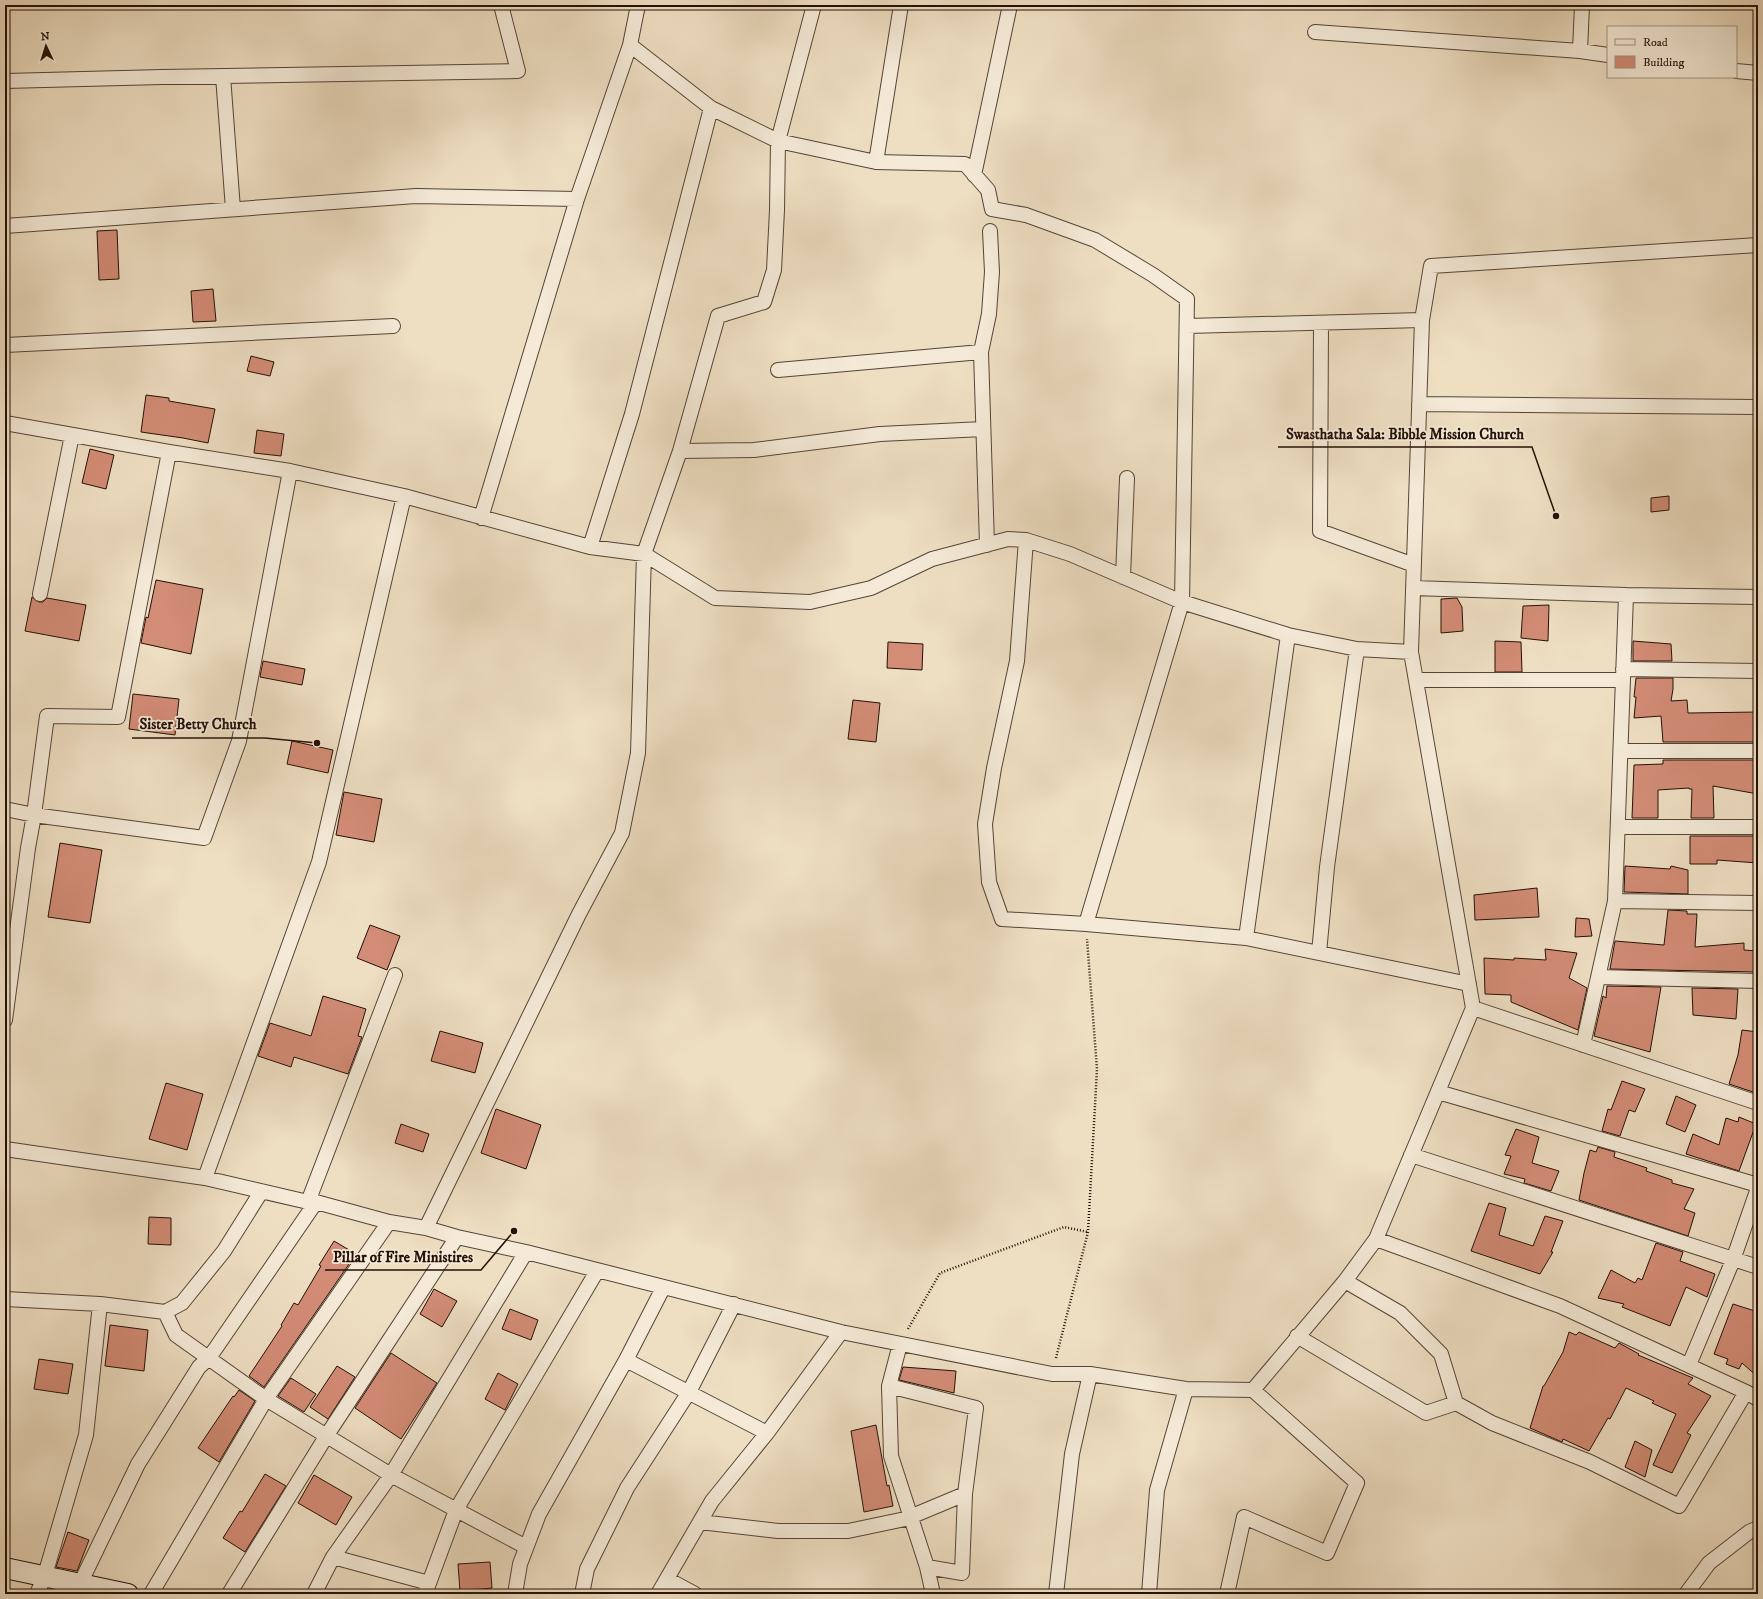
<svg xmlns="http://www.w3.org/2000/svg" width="1763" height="1599" font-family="'IM FELL DW Pica',serif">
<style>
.building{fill:#d38c76;stroke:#241007}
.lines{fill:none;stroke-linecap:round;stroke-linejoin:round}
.street-casing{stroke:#564436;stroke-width:16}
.secondary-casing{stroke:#241007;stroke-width:22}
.path{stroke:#241007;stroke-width:2.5;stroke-dasharray:1 2;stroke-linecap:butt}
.street{stroke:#f4ead7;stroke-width:14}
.secondary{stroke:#f4ead7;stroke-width:20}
.leader{fill:none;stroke:#241007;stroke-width:1.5}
.callout-dot{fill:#241007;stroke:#f4ead7;stroke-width:1.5}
.callout-label{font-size:15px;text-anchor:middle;font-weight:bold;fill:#241007;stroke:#f4ead7;stroke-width:3.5;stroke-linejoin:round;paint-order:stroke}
</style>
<rect width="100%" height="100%" fill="#eedec2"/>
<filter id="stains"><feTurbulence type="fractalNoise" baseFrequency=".005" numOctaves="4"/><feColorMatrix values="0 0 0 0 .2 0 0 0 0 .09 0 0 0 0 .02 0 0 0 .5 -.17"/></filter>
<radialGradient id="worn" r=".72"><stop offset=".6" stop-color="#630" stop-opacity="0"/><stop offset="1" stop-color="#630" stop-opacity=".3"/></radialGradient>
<path class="building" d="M117,230L119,279L99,280L97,231Z
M213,289L216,321L193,322L191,291Z
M251,356L274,362L270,376L247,371Z
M146,395L169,398V401L215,409L208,443L183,438L141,432Z
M257,430L284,434L281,456L254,453Z
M90,449L114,455L106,489L82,483Z
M1669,496V510L1651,512V498Z
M156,580L203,589L191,654L141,643L146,617L148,618Z
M32,597L39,602H43L47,598L86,605L79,641L25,631Z
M1457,598L1462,607L1463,631L1441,633V599Z
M1549,605L1548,641L1521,638L1523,606Z
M1495,641L1521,642L1522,672H1495Z
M1633,641L1671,644L1672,661H1633Z
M888,642L923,644L922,670L887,668Z
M263,661L305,669L302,685L260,677Z
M1636,678H1673V689L1671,701L1687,700L1688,713L1758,712V742H1663L1661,716L1634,718L1636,697H1634Z
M133,694L179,699L175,735L129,729Z
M853,700L880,703L876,742L848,739Z
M292,741L333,750L328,773L287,764Z
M1663,760H1758V794L1713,786L1714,818H1691L1692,789H1689V788L1658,790V818H1632L1634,765L1663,764Z
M344,792L382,799L374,842L336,835Z
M1690,836H1758V863L1717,860V864H1690Z
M60,843L102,850L90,923L48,917Z
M1625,866L1670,869L1671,866L1688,870V894L1624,892Z
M1537,888L1539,917L1475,920L1474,895Z
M1668,910L1687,911V914H1697L1695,947L1744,943V950L1758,951V972L1610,969L1615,941L1664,945Z
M1576,918L1589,919L1592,936L1575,937Z
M370,925L400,936L387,970L357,958Z
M1545,949L1577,953L1569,978L1587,988L1578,1030L1511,1002V995L1485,994L1484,958L1514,960V958L1546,960Z
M1607,986L1661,987L1650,1052L1594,1036L1603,996L1606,998Z
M1692,988L1738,989L1736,1019L1693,1015Z
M323,996L366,1009L358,1036L362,1037L348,1074L294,1057L291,1067L258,1056L270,1023L311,1036Z
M1742,1030L1758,1032V1081L1756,1093L1729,1084L1738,1055Z
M440,1031L483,1043L475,1073L431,1061Z
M1622,1081L1645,1089L1635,1112L1629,1110L1620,1136L1602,1131L1608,1109L1611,1110Z
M166,1083L203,1094L187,1150L149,1139Z
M1676,1096L1696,1105L1685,1132L1666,1124Z
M496,1109L541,1125L526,1169L481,1153Z
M1739,1117L1756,1124L1739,1171L1686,1154L1693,1134L1719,1145L1726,1118L1738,1122Z
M401,1124L429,1134L423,1152L395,1143Z
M1516,1129L1539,1137L1532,1163L1559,1171L1551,1191L1524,1183L1525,1179L1504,1174L1511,1156L1505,1155Z
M1598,1147L1615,1152L1614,1157L1647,1168L1646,1171L1672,1180V1183L1694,1189L1684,1209L1695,1213L1688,1236L1579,1200L1584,1173L1590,1150L1596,1152Z
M1489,1203L1506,1208L1499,1235L1533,1246L1545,1216L1563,1221L1551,1252H1553L1540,1274L1471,1251Z
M149,1217L171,1218V1245L148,1244Z
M334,1241L356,1254L264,1387L249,1376L282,1326L281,1325L294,1303L298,1305L321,1266L319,1265Z
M1656,1243L1683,1252L1680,1261L1715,1274L1707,1297L1686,1287L1670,1326L1622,1307L1624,1304L1598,1298L1611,1270L1635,1283L1638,1278L1642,1280Z
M434,1289L457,1301L442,1327L420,1314Z
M1733,1304L1758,1312V1377L1742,1363L1739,1369L1726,1364L1728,1359L1714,1354Z
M510,1309L538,1320L531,1340L502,1329Z
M110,1325L148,1330L144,1371L105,1366Z
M1569,1332L1576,1335L1579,1332L1615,1348L1619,1343L1639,1354L1638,1355L1693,1378L1688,1384L1711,1396L1687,1433L1691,1435L1672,1473L1653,1465L1676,1414L1652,1403L1654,1401L1626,1388L1610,1419L1608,1418L1589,1451L1563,1439L1562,1442L1530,1428L1543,1386H1544L1563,1352Z
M391,1353L437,1383L401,1439L355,1408Z
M39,1359L73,1364L68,1394L34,1389Z
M337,1366L355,1377L328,1419L310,1407Z
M903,1367L956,1371L954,1393L899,1380Z
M498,1373L518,1384L505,1410L485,1399Z
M291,1378L316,1394L304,1412L278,1396Z
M239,1390L255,1401L219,1462L198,1448L233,1396L234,1397Z
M876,1425L887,1486L889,1485L893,1506L864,1512L851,1431Z
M1635,1441L1652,1450L1645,1477L1625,1467Z
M265,1474L286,1486L245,1552L223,1538L240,1511L242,1512Z
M314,1475L352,1497L336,1525L298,1503Z
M68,1532L89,1540L77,1571L56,1567Z
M490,1562L492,1588L460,1591L458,1564Z"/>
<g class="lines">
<g class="street-casing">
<path id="street" d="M814,5L778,141L777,210L774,270L764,302L718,316L680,451L644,554L715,598L810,602L871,588L932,559L1008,539L1026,540L1070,554L1182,602L1288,635L1357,649L1411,652
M1315,32L1580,51L1608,55
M1580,51L1582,5
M1736,71L1758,73
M223,76L233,209
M5,81L162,77L518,71L501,5
M711,108L778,141L876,162L965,164L988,190L992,209L1026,215L1095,240L1153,275L1187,299L1182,602L1086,924
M876,162L901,5
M974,175L1010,5
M5,226L416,196L577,199
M1321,323L1320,531L1414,565
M1187,326L1422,320
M5,345L393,326
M778,370L981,352
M1419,404L1758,407
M5,423L169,452L290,471L404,496L590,547L644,554L638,753L622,833L579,914L426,1228
M680,451L754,450L880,434L983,429
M481,518L577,199L630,45L638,5
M1026,540L1017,661L994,768L985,824L989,882L1002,919L1086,924L1246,938L1469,984
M987,545L981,352L989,314L992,272L990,231
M590,547L632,414L711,108L630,45
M1123,577L1127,478
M1413,588L1626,595L1758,597
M40,594L72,435
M1623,669L1758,671
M1416,680H1623
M1621,751H1758
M5,809L34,815L204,838L239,741L290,471
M1618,827H1758
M1615,901L1758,903
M1246,938L1288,635
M1319,953L1327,867L1357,649
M1598,977L1758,981
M1473,1008L1758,1103
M5,1020L28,848L34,815L47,716L118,717L169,452
M1583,1045L1615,901L1626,595
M1438,1092L1758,1185
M5,1149L205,1178L308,1202H316L389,1222L426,1228L457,1237L526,1252L841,1332L1052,1374H1090L1186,1389L1253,1390L1357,1483L1327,1553L1244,1517L1227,1594
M1411,1155L1758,1267
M205,1178L319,862L404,496
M308,1202L395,975
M1376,1239L1560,1306L1746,1392L1758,1399
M1345,1281L1400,1313L1441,1354L1456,1403
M5,1299L100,1304L165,1312L176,1335L266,1399L391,1475L526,1547
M165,1312L182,1303L224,1251L261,1192
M1297,1336L1426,1413L1456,1403L1492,1423L1590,1462L1679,1506L1746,1392
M900,1344L889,1386L891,1456L927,1567L933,1594
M626,1360L767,1433
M1689,1365L1733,1260L1758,1188
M889,1386L976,1408L965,1494L962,1573L927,1567
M1253,1390L1345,1281L1376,1239L1473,1008L1411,652L1422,320L1431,266L1758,245
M700,1522L778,1531H848L910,1518V1517L965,1494
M333,1557L429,1583
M667,1579L695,1594
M80,1584L138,1464L199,1367L209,1358L316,1202
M37,1594L45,1575L86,1435L100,1304
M151,1594L266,1399L389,1222
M229,1594L327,1435L457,1237
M314,1594L333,1557L391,1475L526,1252
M425,1594L456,1510L597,1271
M515,1594L520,1564L539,1514L626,1360L663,1288
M582,1594L587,1569L627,1488L689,1392L734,1304
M658,1594L712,1501L767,1433L841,1332
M1056,1594L1072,1454L1090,1374
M1149,1594L1157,1490L1186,1389
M1686,1594L1709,1563L1749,1532L1758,1528"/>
</g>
<g class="secondary-casing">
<path id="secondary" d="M5,1568L128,1594"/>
</g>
<path class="path" d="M908,1329L940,1273L1064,1227L1088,1232
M1056,1358L1088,1232L1097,1069L1087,939"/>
<use href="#street" class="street"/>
<use href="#secondary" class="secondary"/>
</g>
<path class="leader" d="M1556 516L1532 447H1278M317 743L265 738H132M514 1231L481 1270H325"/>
<g class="callout-dot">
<circle cx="1556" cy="516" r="4"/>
<circle cx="317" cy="743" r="4"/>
<circle cx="514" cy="1231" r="4"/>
</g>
<g class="callout-label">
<text x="1405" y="439">Swasthatha Sala: Bibble Mission Church</text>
<text x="198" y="729">Sister Betty Church</text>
<text x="403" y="1262">Pillar of Fire Ministires</text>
</g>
<rect width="1763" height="1599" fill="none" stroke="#eedec2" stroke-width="20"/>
<rect x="6" y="6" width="1751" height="1587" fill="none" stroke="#241007" stroke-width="2"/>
<rect x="10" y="10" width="1743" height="1579" fill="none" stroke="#241007"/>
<rect x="1607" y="26" width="130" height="52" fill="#f4ead7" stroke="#a19384"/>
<rect x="1615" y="39" width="20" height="6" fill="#f4ead7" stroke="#a19384"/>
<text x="1643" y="46" font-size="12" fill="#241007">Road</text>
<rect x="1615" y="56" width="20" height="12" fill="#d38c76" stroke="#a19384"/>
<text x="1643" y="66" font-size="12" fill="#241007">Building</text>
<g transform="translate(46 46) rotate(356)" stroke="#f4ead7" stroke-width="3" paint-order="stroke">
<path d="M0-3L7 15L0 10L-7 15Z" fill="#241007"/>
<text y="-6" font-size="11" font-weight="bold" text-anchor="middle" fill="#241007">N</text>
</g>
<rect width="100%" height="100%" filter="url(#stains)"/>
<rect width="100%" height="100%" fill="url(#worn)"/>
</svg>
